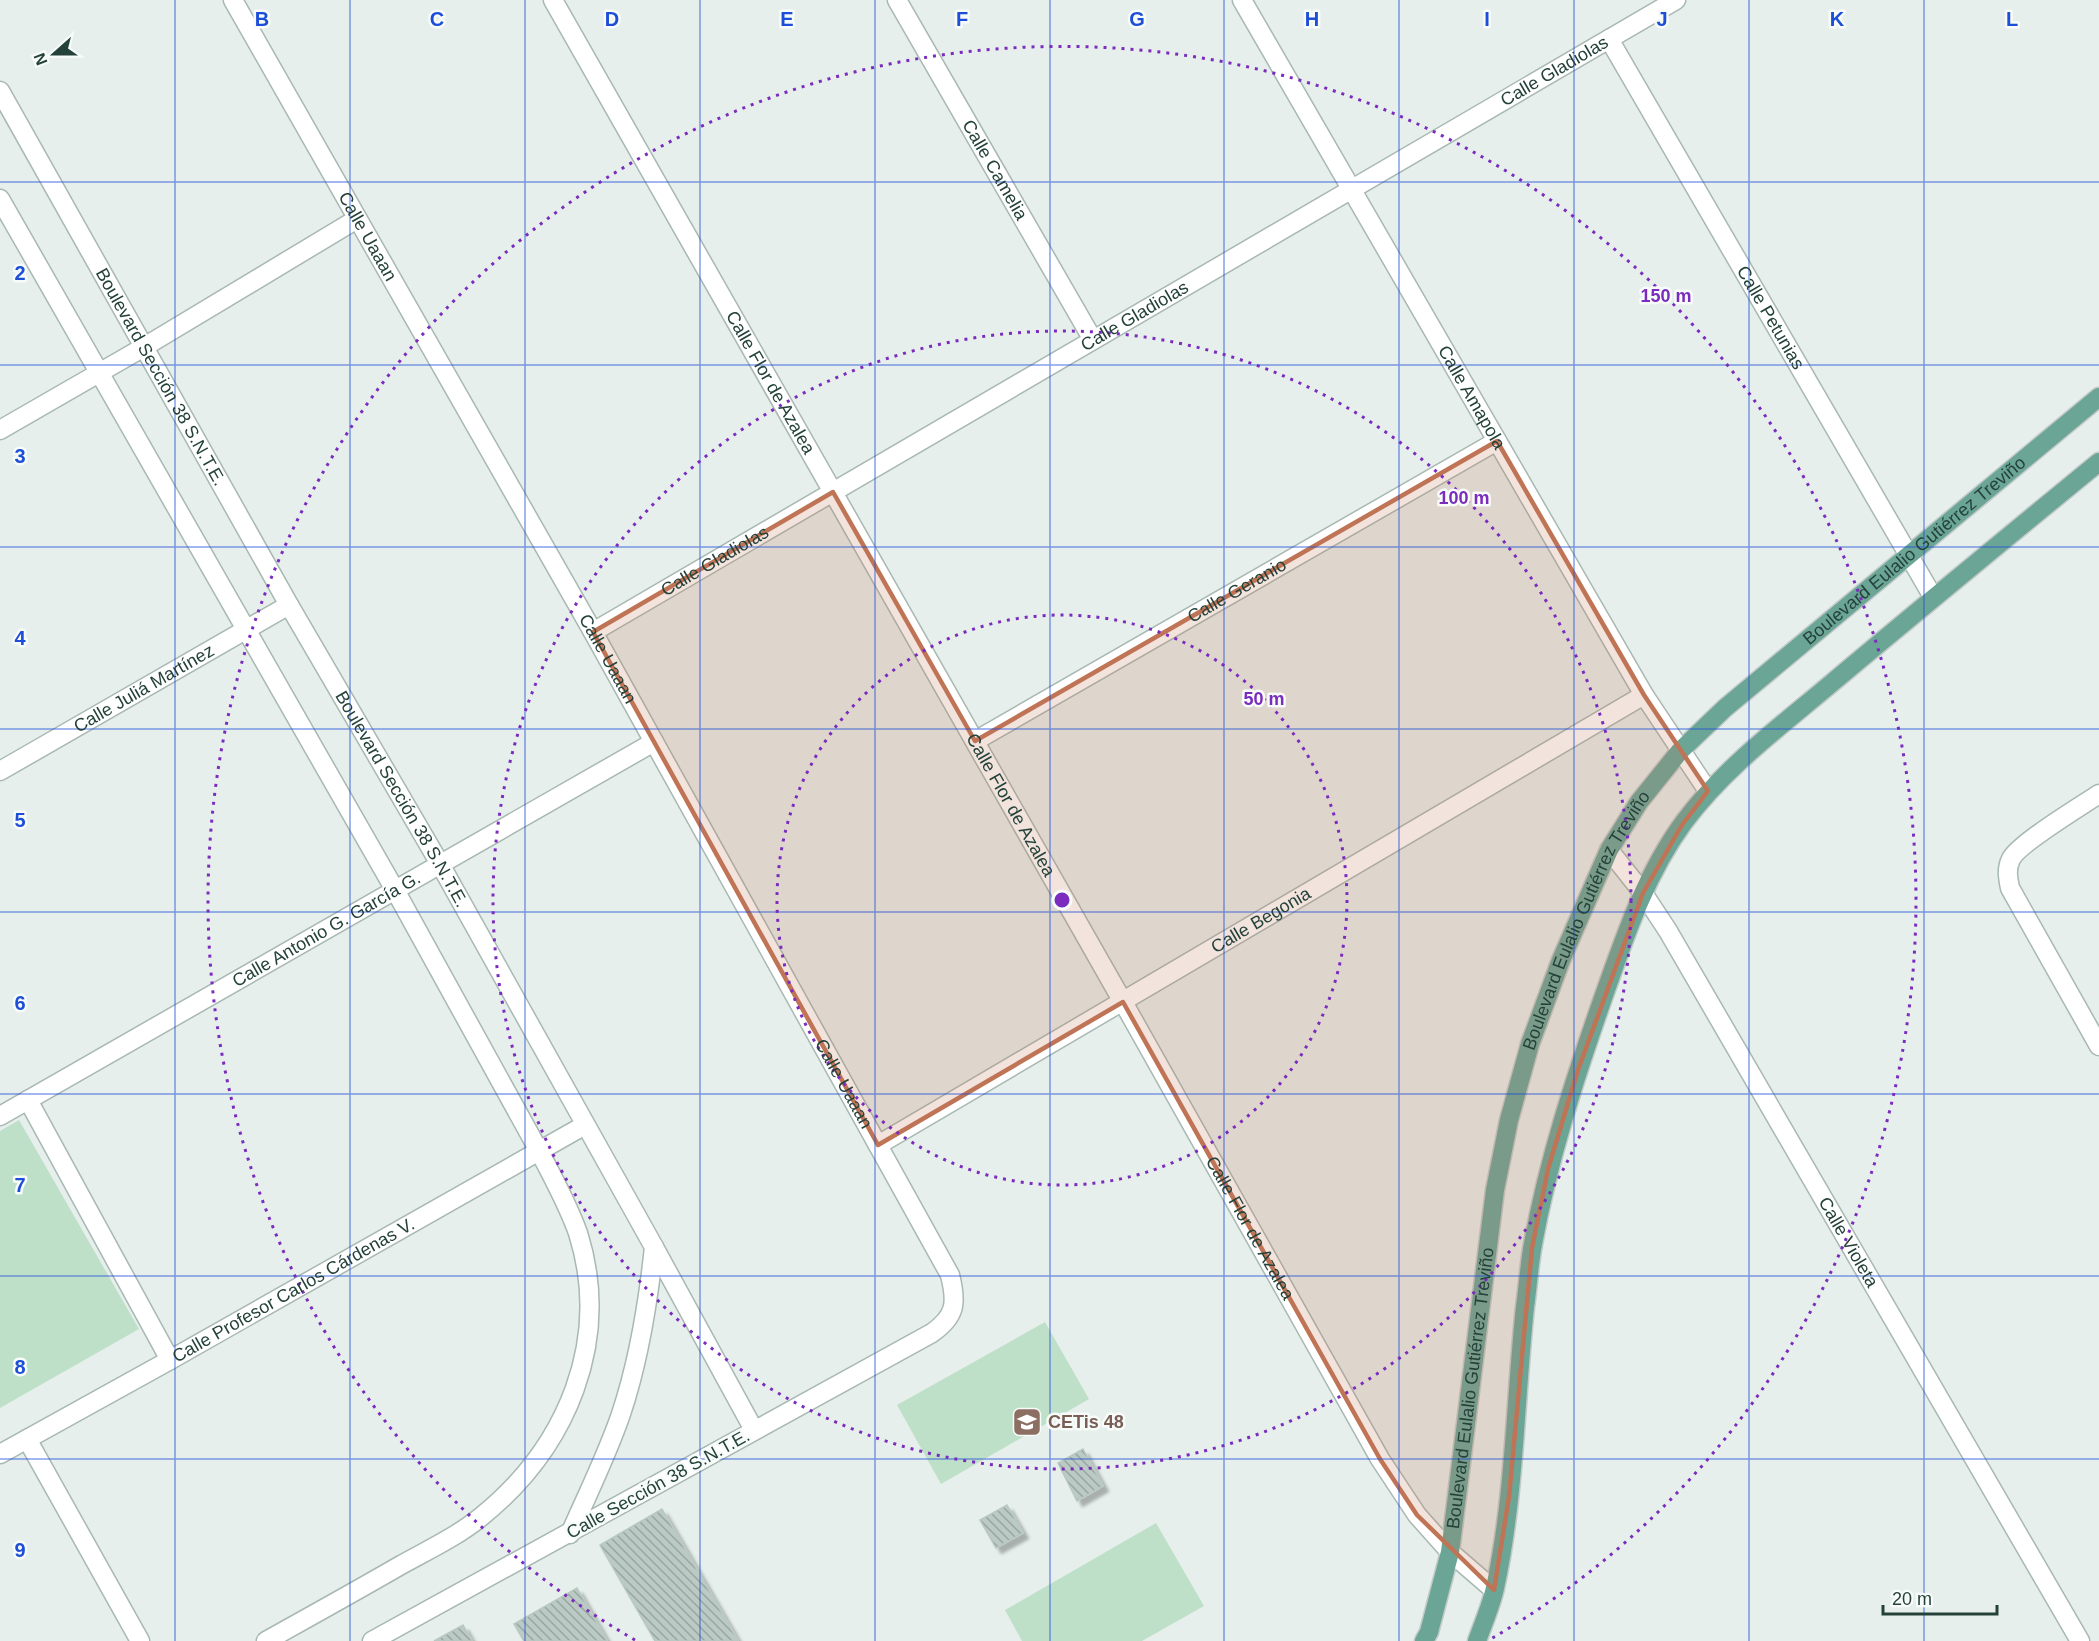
<svg xmlns="http://www.w3.org/2000/svg" width="2099" height="1641" font-family="Helvetica,sans-serif">
<style>
.green{fill:#bfe0c8}
.building{fill:url(#building-back-hatch);stroke:#b8c9c2;stroke-width:1.5;filter:url(#shadow)}
.lines{fill:none;stroke-linecap:round;stroke-linejoin:round}
.minor-casing{stroke:#a8b8b2;stroke-width:21}
.major-casing{stroke:#c2cac8;stroke-width:21}
.minor{stroke:#fff;stroke-width:18}
.major{stroke:#6aa596;stroke-width:18}
.marked{fill:#c07456;fill-opacity:0.2;stroke:#c07456;stroke-width:4.5;stroke-linejoin:round}
.grid{fill:none;stroke:#1d4ed8;stroke-width:1.5;stroke-opacity:0.55}
.ring{fill:none;stroke:#7b2cbf;stroke-width:3;stroke-dasharray:3 6}
.labels{text-anchor:middle;stroke-width:5;stroke-linejoin:round;paint-order:stroke}
.street-label{font-size:18px;fill:#24423a;stroke:#f7fbf9}
.education-label{font-size:18px;font-weight:bold;fill:#785e54;stroke:#f7fbf9;text-anchor:start}
.grid-label{font-size:20px;text-anchor:middle;font-weight:bold;fill:#1d4ed8;stroke:#f7fbf9;stroke-width:5;stroke-linejoin:round;paint-order:stroke}
.centre{fill:#7b2cbf;stroke:#f7fbf9;stroke-width:3}
.ring-label{font-size:18px;text-anchor:middle;font-weight:bold;fill:#7b2cbf;stroke:#f7fbf9;stroke-width:5;stroke-linejoin:round;paint-order:stroke}
</style>
<defs>
<pattern id="building-back-hatch" width="6" height="6" patternUnits="userSpaceOnUse" patternTransform="scale(1.5)"><rect width="6" height="6" fill="#bbcac4"/><path d="M-1 5l2 2M0 0l6 6M5-1l2 2" fill="none" stroke="#98a6a0"/></pattern>
<filter id="shadow"><feDropShadow dx="5.5" dy="5.5" stdDeviation="1.5" flood-color="#0004"/></filter>
</defs>
<rect width="100%" height="100%" fill="#e6efeb"/>
<path class="green" d="M19,1120L139,1329L0,1408V1131Z
M1045,1322L1089,1399L941,1484L897,1405Z
M1156,1523L1204,1606L1142,1641H1022L1005,1610Z"/>
<path class="building" d="M1083,1449L1103,1486L1077,1501L1058,1463Z
M1007,1505L1023,1533L996,1548L980,1520Z
M662,1509L738,1641H655L600,1545Z
M577,1588L607,1641H524L514,1624Z
M463,1625L472,1641H434Z
M463,1625L472,1641H434Z"/>
<g class="lines">
<g class="minor-casing">
<g id="minor">
<path id="s1" d="M233,0L593,632L950,1275C957,1303 956,1316 932,1333C744,1435 559,1540 372,1641"/>
<path id="s2" d="M553,0L1123,1002L1380,1459L1417,1515L1450,1552L1494,1590"/>
<path id="s3" d="M897,0L1093,340"/>
<path id="s4" d="M1242,0L1644,695L1708,791"/>
<path id="s5" d="M1609,39L1933,597"/>
<path id="s6" d="M0,91L289,605L440,864L654,1247C648,1304 639,1360 621,1414C607,1455 587,1495 570,1534"/>
<path d="M0,199L395,890L539,1151C553,1177 568,1205 578,1233C612,1341 567,1447 482,1516C458,1536 428,1550 401,1565C356,1591 311,1616 266,1641"/>
<path d="M0,430L144,347L357,219"/>
<path id="s7" d="M593,632L1676,0"/>
<path id="s8" d="M975,741L1497,441"/>
<path id="s9" d="M0,771L289,605"/>
<path d="M2099,794C2081,806 2018,844 2011,859C2006,869 2008,878 2010,888L2099,1046"/>
<path id="s10" d="M1609,850L1643,893L1668,931L2080,1641"/>
<path d="M28,1100L170,1360"/>
<path id="s11" d="M0,1116L654,742"/>
<path id="s12" d="M878,1145L1644,695"/>
<path d="M654,1247L754,1430"/>
<path d="M27,1439L140,1641"/>
<path id="s13" d="M0,1454L170,1360L585,1125"/>
</g>
</g>
<g class="major-casing">
<g id="major">
<path id="s14" d="M1424,1641L1429,1632L1450,1552L1495,1190L1509,1120L1530,1044L1561,960L1609,850L1639,802L1680,751L1725,708L2099,397"/>
<path d="M1477,1641C1483,1624 1491,1606 1495,1588C1515,1496 1515,1401 1525,1307C1528,1287 1529,1265 1533,1244C1548,1161 1574,1081 1602,1001C1624,939 1645,875 1684,822C1725,767 1781,726 1833,682C1921,608 2010,535 2099,462"/>
</g>
</g>
<use href="#minor" class="minor"/>
<use href="#major" class="major"/>
</g>
<path class="marked" d="M1497,441L1644,695L1708,791L1682,825L1643,893L1578,1070L1548,1169L1532,1248L1509,1497L1494,1590L1417,1515L1380,1459L1123,1002L878,1145L593,632L833,492L975,741Z"/>
<path class="grid" d="M175,0V1641M350,0V1641M525,0V1641M700,0V1641M875,0V1641M1050,0V1641M1224,0V1641M1399,0V1641M1574,0V1641M1749,0V1641M1924,0V1641M0,182H2099M0,365H2099M0,547H2099M0,729H2099M0,912H2099M0,1094H2099M0,1276H2099M0,1459H2099"/>
<g class="ring">
<circle cx="1062" cy="900" r="285"/>
<circle cx="1062" cy="900" r="569"/>
<path d="M635 1640A854 854 0 1 1 1489 1640"/>
</g>
<defs>
<g id="school-square" transform="scale(1.5)"><rect x="-9" y="-9" width="18" height="18" rx="4" fill="#8d6e63" stroke="#f7fbf9"/><path d="M0-5L7-2L0 1L-7-2ZM-4 1L0 2.5L4 1V4Q0 6-4 4Z" fill="#fff"/></g>
</defs>
<g fill-rule="evenodd">
<use href="#school-square" x="1027" y="1422"/>
</g>
<g class="labels">
<g class="street-label">
<text dy="6" stroke="none"><textPath href="#s7" startOffset="1113">Calle Gladiolas</textPath></text>
<text dy="6" stroke="none"><textPath href="#s3" startOffset="196">Calle Camelia</textPath></text>
<text dy="6" stroke="none"><textPath href="#s1" startOffset="272">Calle Uaaan</textPath></text>
<text dy="6" stroke="none"><textPath href="#s7" startOffset="627">Calle Gladiolas</textPath></text>
<text dy="6" stroke="none"><textPath href="#s5" startOffset="322">Calle Petunias</textPath></text>
<text dy="6" stroke="none"><textPath href="#s6" startOffset="328">Boulevard Sección 38 S.N.T.E.</textPath></text>
<text dy="6" stroke="none"><textPath href="#s2" startOffset="440">Calle Flor de Azalea</textPath></text>
<text dy="6" stroke="none"><textPath href="#s4" startOffset="459">Calle Amapola</textPath></text>
<text dy="6" stroke="none"><textPath href="#s14" startOffset="1248">Boulevard Eulalio Gutiérrez Treviño</textPath></text>
<text dy="6" stroke="none"><textPath href="#s7" startOffset="141">Calle Gladiolas</textPath></text>
<text dy="6" stroke="none"><textPath href="#s8" startOffset="302">Calle Geranio</textPath></text>
<text dy="6" stroke="none"><textPath href="#s1" startOffset="758">Calle Uaaan</textPath></text>
<text dy="6" stroke="none"><textPath href="#s9" startOffset="166">Calle Juliá Martínez</textPath></text>
<text dy="6" stroke="none"><textPath href="#s6" startOffset="814">Boulevard Sección 38 S.N.T.E.</textPath></text>
<text dy="6" stroke="none"><textPath href="#s2" startOffset="926">Calle Flor de Azalea</textPath></text>
<text dy="6" stroke="none"><textPath href="#s12" startOffset="444">Calle Begonia</textPath></text>
<text dy="6" stroke="none"><textPath href="#s14" startOffset="744">Boulevard Eulalio Gutiérrez Treviño</textPath></text>
<text dy="6" stroke="none"><textPath href="#s11" startOffset="376">Calle Antonio G. García G.</textPath></text>
<text dy="6" stroke="none"><textPath href="#s1" startOffset="1244">Calle Uaaan</textPath></text>
<text dy="6" stroke="none"><textPath href="#s2" startOffset="1412">Calle Flor de Azalea</textPath></text>
<text dy="6" stroke="none"><textPath href="#s10" startOffset="460">Calle Violeta</textPath></text>
<text dy="6" stroke="none"><textPath href="#s13" startOffset="336">Calle Profesor Carlos Cárdenas V.</textPath></text>
<text dy="6" stroke="none"><textPath href="#s14" startOffset="258">Boulevard Eulalio Gutiérrez Treviño</textPath></text>
<text transform="translate(658 1484) rotate(-29)" y="6">Calle Sección 38 S.N.T.E.</text>
</g>
<g class="education-label">
<text x="1048" y="1428">CETis 48</text>
</g>
</g>
<g class="grid-label">
<text x="262" y="26">B</text>
<text x="437" y="26">C</text>
<text x="612" y="26">D</text>
<text x="787" y="26">E</text>
<text x="962" y="26">F</text>
<text x="1137" y="26">G</text>
<text x="1312" y="26">H</text>
<text x="1487" y="26">I</text>
<text x="1662" y="26">J</text>
<text x="1837" y="26">K</text>
<text x="2012" y="26">L</text>
<text x="20" y="280">2</text>
<text x="20" y="463">3</text>
<text x="20" y="645">4</text>
<text x="20" y="827">5</text>
<text x="20" y="1010">6</text>
<text x="20" y="1192">7</text>
<text x="20" y="1374">8</text>
<text x="20" y="1557">9</text>
</g>
<circle cx="1062" cy="900" r="9" class="centre"/>
<g class="ring-label">
<text x="1666" y="302">150 m</text>
<text x="1464" y="504">100 m</text>
<text x="1264" y="705">50 m</text>
</g>
<g transform="translate(54 54) rotate(249)" stroke="#f7fbf9" stroke-width="4.5" paint-order="stroke">
<path d="M0-4.5L10 22L0 15L-10 22Z" fill="#24423a"/>
<text y="-9" font-size="16" font-weight="bold" text-anchor="middle" fill="#24423a">N</text>
</g>
<path d="M1883 1605v9h114v-9" fill="none" stroke="#24423a" stroke-width="3"/>
<text x="1892" y="1605" font-size="18" fill="#24423a" stroke="#f7fbf9" stroke-width="4.5" paint-order="stroke">20 m</text>
</svg>
